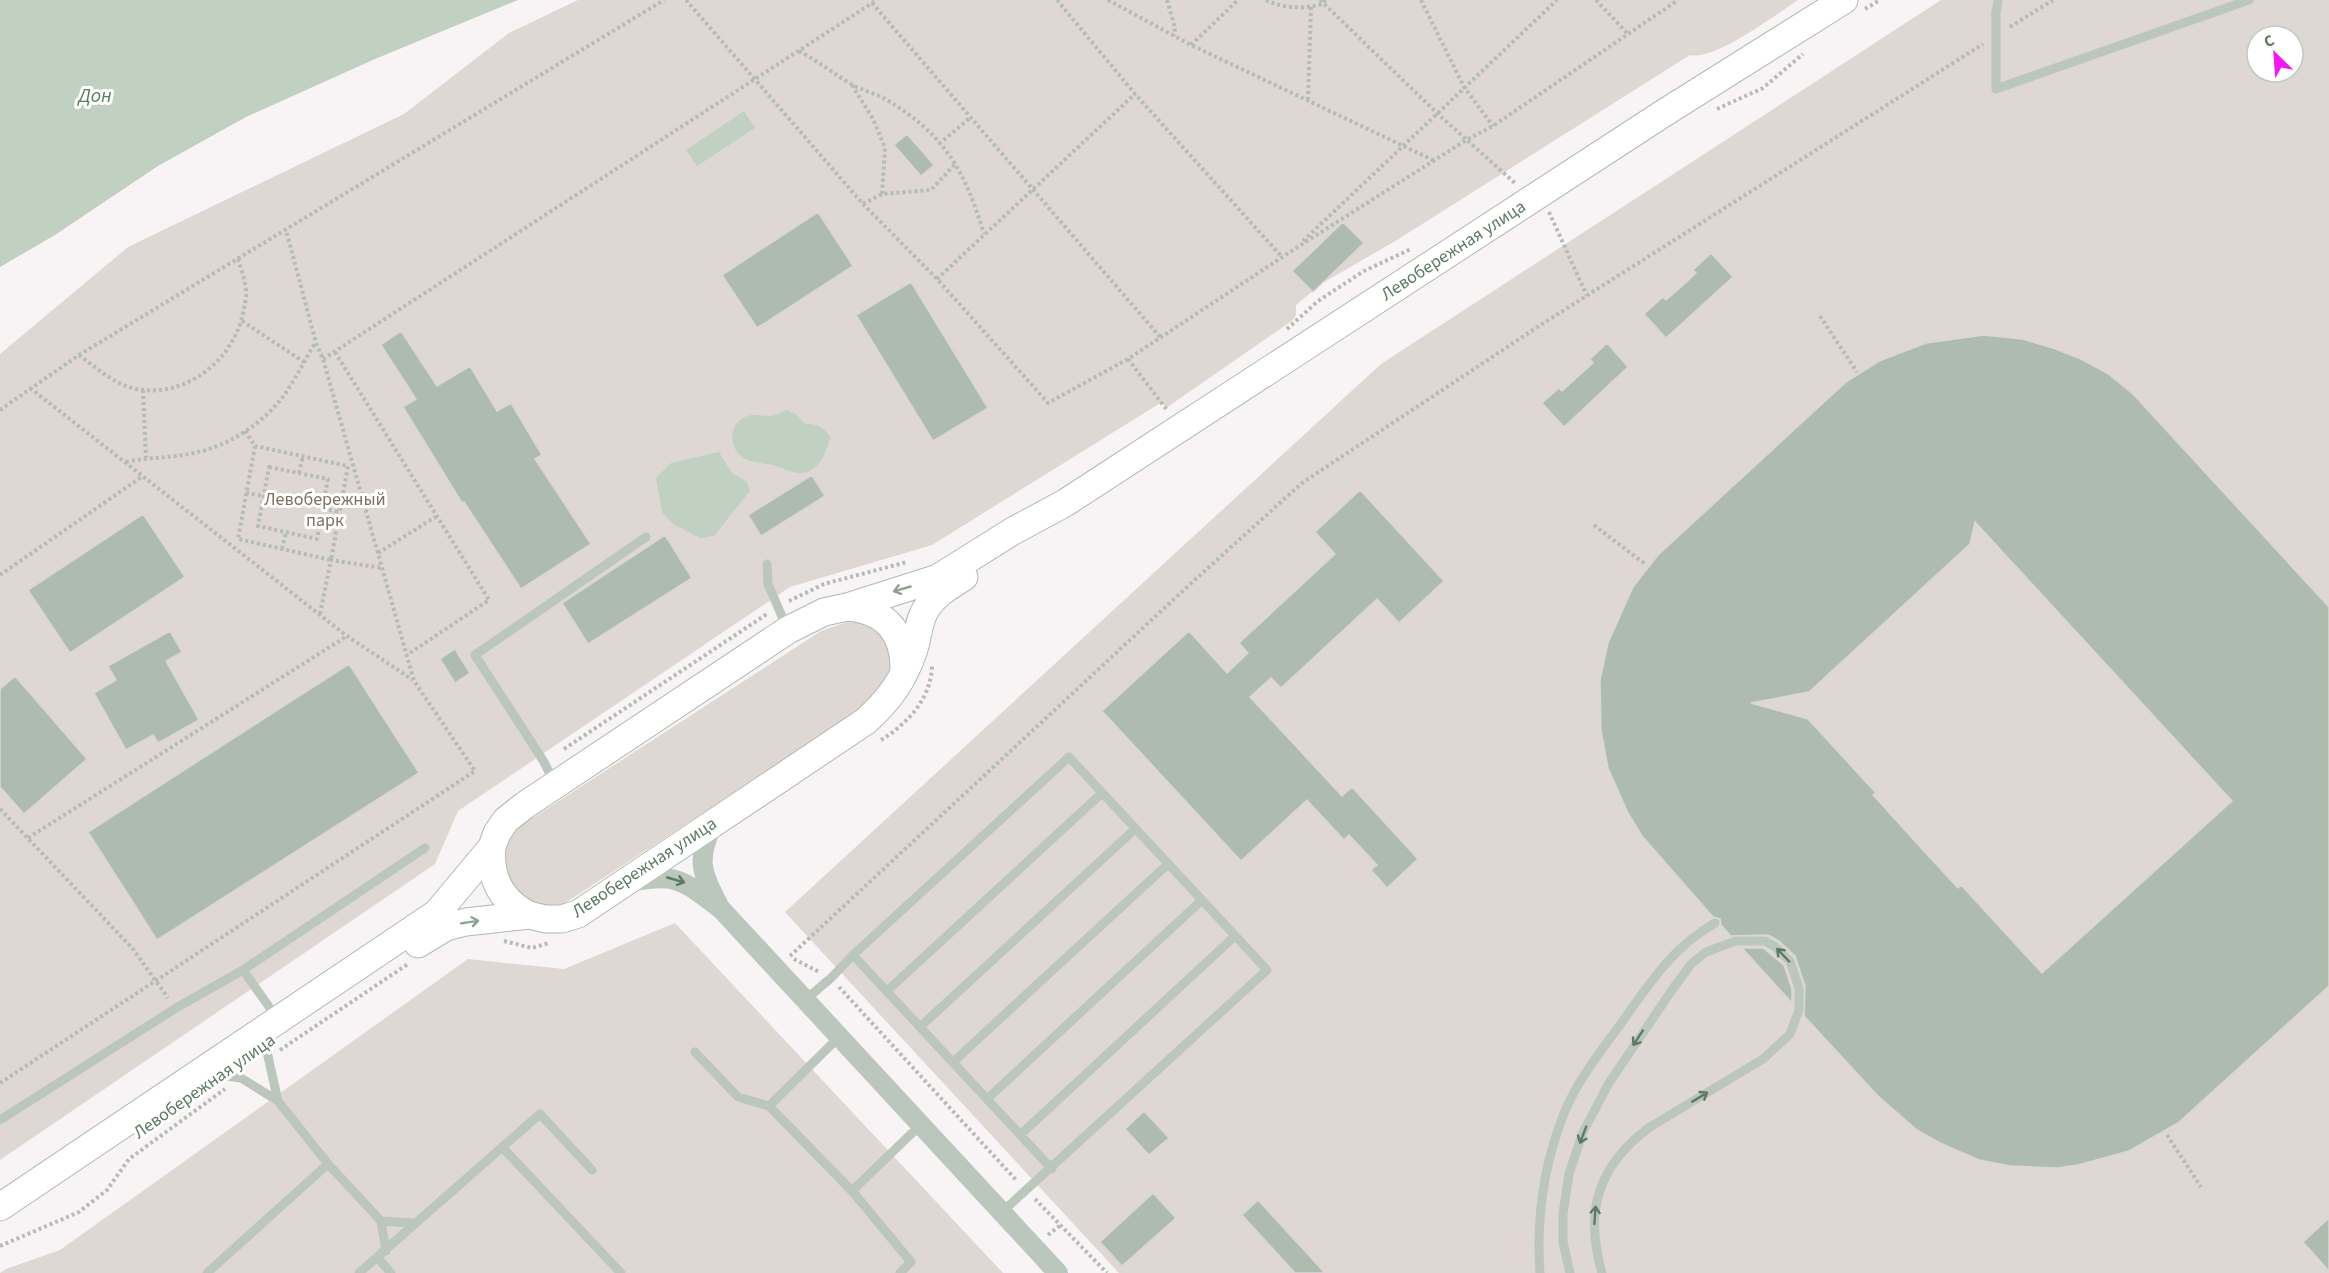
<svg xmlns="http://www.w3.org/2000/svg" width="2329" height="1273" font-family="'Source Sans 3',sans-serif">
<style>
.green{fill:#ded7d3;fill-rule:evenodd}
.water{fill:#c1d1c1}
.building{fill:#adbcaf;stroke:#d9d7d7;stroke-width:1.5;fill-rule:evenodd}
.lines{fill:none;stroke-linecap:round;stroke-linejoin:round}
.secondary-casing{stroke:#adbbb0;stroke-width:29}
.path{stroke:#b4bcb5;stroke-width:4;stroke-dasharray:3 3;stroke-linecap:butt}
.service{stroke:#bbc6bd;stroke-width:9}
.minor{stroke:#bbc6bd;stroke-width:20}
.secondary{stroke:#fff;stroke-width:27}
.service-bridge{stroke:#bbc6bd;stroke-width:9}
.oneway{stroke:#8da391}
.oneway2{stroke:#5c7c62}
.labels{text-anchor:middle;stroke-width:6;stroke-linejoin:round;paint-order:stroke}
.street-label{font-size:18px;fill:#5c7c62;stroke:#fff}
.park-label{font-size:18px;fill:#7f7263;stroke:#fff}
.water-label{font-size:20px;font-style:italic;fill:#5a7d5b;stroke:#fff}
</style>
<rect width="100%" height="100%" fill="#f8f4f5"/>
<path class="green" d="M578,0H1798C1775,15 1715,61 1690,55L1397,240L1321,284L1296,305V315L1293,320L1166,408L1162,402L932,545L790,587L458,811L435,864L0,1160V354L128,247L404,114L509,33Z
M1941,0H2329V1273H1119L785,912L1381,364ZM2257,36H2293V72H2257Z
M850,621C871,623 881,635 894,650L888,692L562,905L550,907L523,902L500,873L506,836L517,828L821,631Z
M675,923L1003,1273H0L6,1269L60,1250L468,959L564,969Z"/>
<path class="water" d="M0,0H518L375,59L246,117L158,166L55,235L0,267Z
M744,111L755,128L697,166L686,150Z
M787,410L797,415L805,424C816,423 824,428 831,438C827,445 825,457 819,463C803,481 790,470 773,465C765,463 753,463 746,459C731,453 728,431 739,421C749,412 759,416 770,416C775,416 782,412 787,410Z
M719,452L731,472L747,482L750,491L714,536L700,538L673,524L662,512L656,478L671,463Z"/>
<path class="building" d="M907,134L934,165L921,176L894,145Z
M818,212L853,266L757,328L722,275Z
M1343,222L1364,243L1313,292L1292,271Z
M1711,253L1733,277L1666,338L1644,314L1663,297L1666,300L1681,287L1696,273L1693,270Z
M911,282L988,408L933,441L856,315Z
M401,331L437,386L470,366L497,411L511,403L542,455L535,459L591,544L521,589L464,502L462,503L403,407L416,399L381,345Z
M1984,335L2022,339L2053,348L2081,359L2107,373L2133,394L2329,607V986L2178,1123L2129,1151L2078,1165L2057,1168L2010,1166L1979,1160L1940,1143L1917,1130L1878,1096L1804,1016L1805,986L1795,956L1779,941L1768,935L1731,936L1721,925L1720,919L1713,917L1642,836L1628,813L1608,768L1601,730L1600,680L1608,643L1633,587L1658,555L1846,382L1879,361L1926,343ZM1975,522L2232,801L2042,973L1961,885L1958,888L1922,849L1873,795L1876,793L1808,719L1751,703L1809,692L1970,544Z
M1607,343L1628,367L1564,427L1542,403L1559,388L1562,391L1593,363L1590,359Z
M812,475L825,496L761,536L748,515Z
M1360,490L1444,581L1399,623L1377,599L1281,688L1271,678L1250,697L1342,796L1352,787L1418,859L1387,888L1371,870L1377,865L1349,835L1344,840L1307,800L1241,861L1102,711L1189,631L1227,673L1248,653L1239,643L1335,554L1315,532Z
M143,514L185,577L70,653L28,590Z
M665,535L692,578L588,644L562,603Z
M170,631L182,652L166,661L199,720L158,743L153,735L126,750L94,693L116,680L108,666Z
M455,649L470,673L455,683L440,659Z
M349,664L419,773L157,940L88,832Z
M15,676L87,759L24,814L0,787V689Z
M1742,948H1763L1784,965L1792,989V1003Z
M1144,1111L1169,1138L1149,1155L1125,1129Z
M1153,1193L1176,1218L1122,1266L1100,1242Z
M1258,1200L1325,1273H1295L1242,1215Z
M2329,1218V1271L2303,1242Z"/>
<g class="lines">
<g class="secondary-casing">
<path id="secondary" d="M847,607C885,610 905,632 904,671
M492,847C489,878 501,901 529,915
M418,944L446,927L466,922L529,915L545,919H562L578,914L866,721C889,700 904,680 914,649C919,634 918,619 928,606C937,593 950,586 964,577
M0,1207L437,913L492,847L497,833L506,820L525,805L788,630L824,612L847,607L938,578L1013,531L1065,503L1664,113L1844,0"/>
</g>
<path class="path" d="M686,0L863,204L937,279L1048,403L1128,359L1296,248L1468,139L1493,126L1678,0
M1057,0L1135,94L1282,257
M1108,0L1191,45L1435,161
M1167,0L1175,28L1174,36
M1266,0C1285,9 1303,9 1323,4L1325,0
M1320,0L1438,114L1516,184
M1421,0L1464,87L1493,126
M1596,0L1627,33
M872,3L1161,338
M1865,9L1880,0
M2010,27L2053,0
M1191,45L1238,0
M799,51C818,61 835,75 853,85C864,91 877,94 887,100C945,135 965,171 984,234
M852,85L873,119L885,148L882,194
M1308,100L1311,7
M1717,109L1763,88L1803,54
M939,144L970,118
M863,204L882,194L931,190L956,163
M1549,212L1587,296
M1303,241L1557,0
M937,279L1135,94
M1820,316L1857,372
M242,321L304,362
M1287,329L1318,301L1364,271L1411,249
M335,352L489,600L407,655
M79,355C98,369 118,388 143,390C192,395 237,355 244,308C245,303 247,296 246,290C245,280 241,269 238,259
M323,359L877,0
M1128,359L1167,410
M30,388L347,636L413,680
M143,390L146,458
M0,410L79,355L664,0
M245,431L255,446L238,539L331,560L348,466L255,446
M126,462C149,457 172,458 194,453C229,446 264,423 285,394C296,378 305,360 315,343
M269,467L328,479L317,539L258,526Z
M299,473L303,456
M246,493L263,496
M323,509L340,512
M1594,525L1645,564
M282,549L286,532
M378,553L437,516
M0,575L143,476
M789,601L824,584L907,562
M320,614L331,560L382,568
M881,740C907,724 931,699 932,666
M564,749L767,614
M0,809L133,949L168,998
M28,838L347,636
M504,941L532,948L549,943
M790,956L1187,587L1302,483L1539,326L1983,44
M794,959L819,972
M839,987L1017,1181
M280,1050L408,964
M0,1083L475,771L414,681L323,359L316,343L286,230
M2167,1135L2201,1187
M1035,1199L1107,1273
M1048,1235L1062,1224
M0,1246L79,1212L107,1190L129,1159L225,1089"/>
<path class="service" d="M1996,13L1998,0
M1996,59V89L2249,0
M767,564L768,584L787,628
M554,782L544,762L475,655L646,537
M853,955L1052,1169
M243,970L425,848
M887,991L1102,793
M805,1000L831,978L853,955L1069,757L1267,970L1002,1212
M920,1027L1135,829
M265,1043L278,1101
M695,1052L738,1097L769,1106L852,1191L911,1262L900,1273
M953,1062L1168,864
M220,1075L241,1078L278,1101L328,1164L381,1221L386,1251
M987,1099L1202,900
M769,1106L840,1036
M0,1120L176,1008L243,970L277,1018
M1020,1135L1235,936
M502,1147L621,1273
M852,1191L912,1133L923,1126
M381,1221L414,1223
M377,1257L391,1273
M207,1273L328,1164
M359,1273L540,1114L592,1170
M1540,1273C1536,1218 1544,1163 1565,1111C1579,1077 1606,1045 1627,1015C1654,977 1675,946 1715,923
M1570,1273L1563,1242V1214L1569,1174L1583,1132L1609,1083L1672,990L1691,964L1706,952L1736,941H1765L1774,946L1790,961L1799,988V1010L1790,1034L1763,1059L1650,1127C1598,1165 1584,1211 1602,1273"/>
<path class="minor" d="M713,823C697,859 700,870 718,904
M630,882C678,872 683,881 721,909L1058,1273"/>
<use href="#secondary" class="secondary"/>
<path class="service-bridge" d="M1996,13V59"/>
</g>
<defs><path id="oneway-shaft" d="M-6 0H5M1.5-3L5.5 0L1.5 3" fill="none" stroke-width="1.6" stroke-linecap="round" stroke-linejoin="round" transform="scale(1.5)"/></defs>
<g class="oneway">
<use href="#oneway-shaft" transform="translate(902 589) rotate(164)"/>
<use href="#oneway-shaft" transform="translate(470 922) rotate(-9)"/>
</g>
<g class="oneway2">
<use href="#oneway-shaft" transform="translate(676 880) rotate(16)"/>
<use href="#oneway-shaft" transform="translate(1783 955) rotate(-134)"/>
<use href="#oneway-shaft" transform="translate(1638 1038) rotate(123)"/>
<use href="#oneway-shaft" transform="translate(1700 1097) rotate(-31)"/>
<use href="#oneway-shaft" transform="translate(1583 1135) rotate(111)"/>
<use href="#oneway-shaft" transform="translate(1595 1215) rotate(-86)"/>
</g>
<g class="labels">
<g class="street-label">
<text transform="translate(1453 250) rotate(-33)" y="6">Левобережная улица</text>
<text transform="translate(644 867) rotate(-33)" y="6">Левобережная улица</text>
<text transform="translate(204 1086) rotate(-35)" y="6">Левобережная улица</text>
</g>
<g class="park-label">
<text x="325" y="505">Левобережный<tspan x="325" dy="21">парк</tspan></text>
</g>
<g class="water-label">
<text x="95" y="102">Дон</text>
</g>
</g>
<g transform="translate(2275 54) rotate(335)"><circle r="28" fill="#ffffff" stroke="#becbc0" stroke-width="1.5"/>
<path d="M0-4.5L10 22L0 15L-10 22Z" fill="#f118f3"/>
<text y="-9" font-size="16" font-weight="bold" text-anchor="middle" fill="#5c7c62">С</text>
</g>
</svg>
